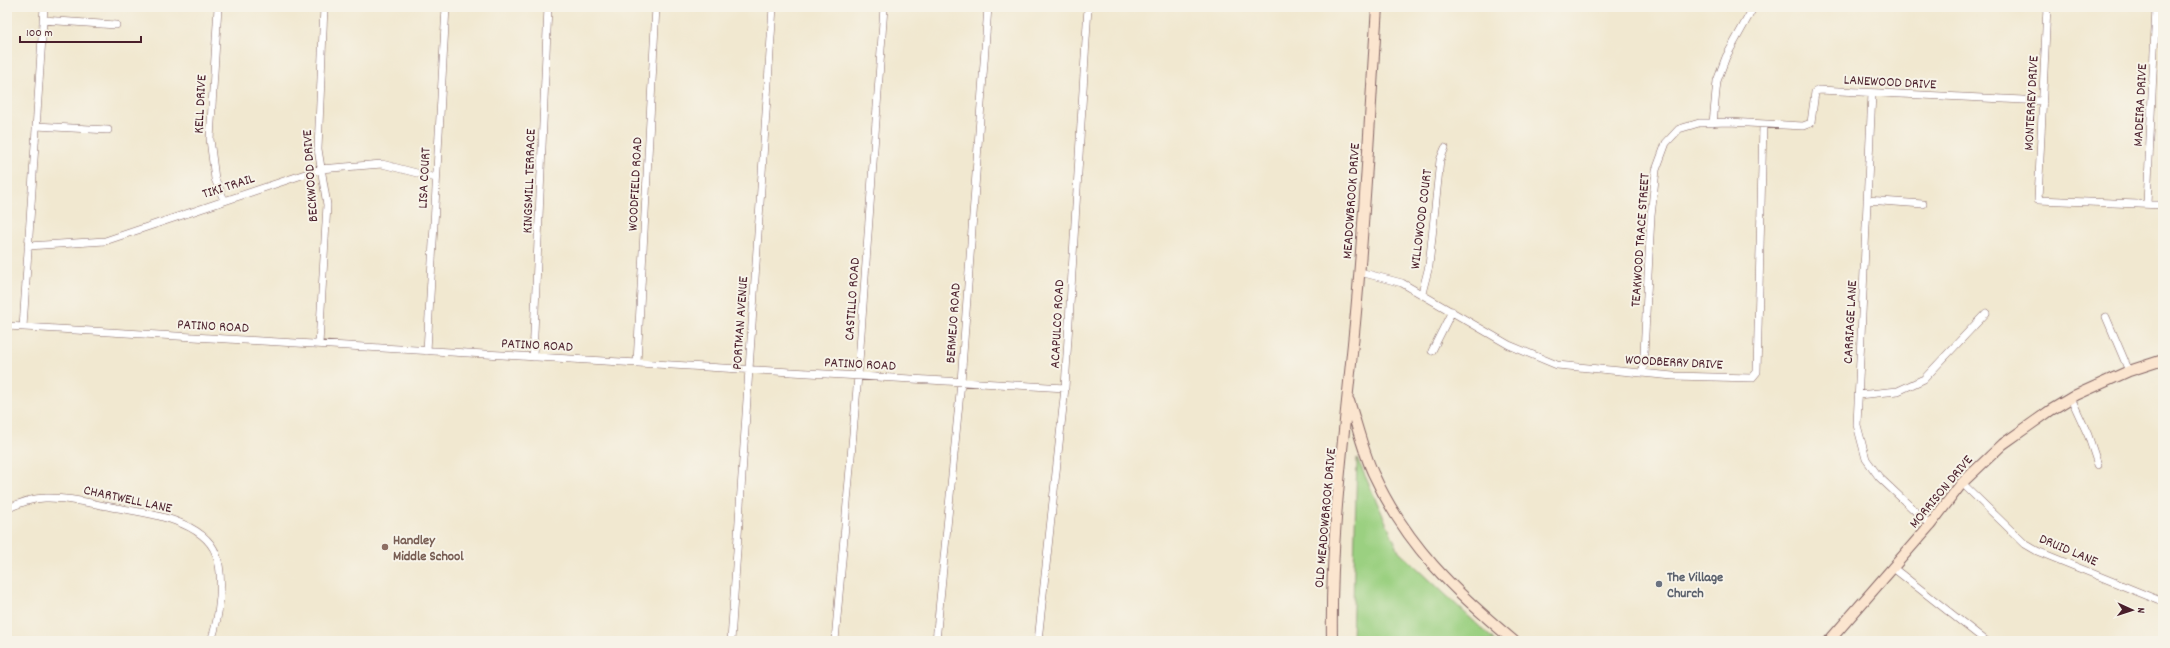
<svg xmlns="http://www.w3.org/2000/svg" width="2170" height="648" font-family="Dekko,sans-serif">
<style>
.green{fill:#9bd081;stroke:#727856}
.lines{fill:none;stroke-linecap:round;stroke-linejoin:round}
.street-casing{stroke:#846565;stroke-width:8}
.secondary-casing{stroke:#846565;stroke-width:12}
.street{stroke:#fff;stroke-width:7}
.secondary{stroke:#fbe5cf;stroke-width:10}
.education-dot{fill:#8d6e63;stroke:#f7f3e8;stroke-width:1.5}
.worship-dot{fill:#6b7280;stroke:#f7f3e8;stroke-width:1.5}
.labels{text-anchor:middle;stroke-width:4;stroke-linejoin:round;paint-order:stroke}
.street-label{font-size:14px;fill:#4a1f2b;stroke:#f7f3e8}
.education-label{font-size:14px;font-weight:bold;fill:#785e54;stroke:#f7f3e8;text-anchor:start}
.worship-label{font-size:14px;font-weight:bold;fill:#5b616d;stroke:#f7f3e8;text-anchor:start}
</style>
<rect width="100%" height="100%" fill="#f7f3e8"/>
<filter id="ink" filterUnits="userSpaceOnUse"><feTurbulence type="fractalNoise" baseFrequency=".025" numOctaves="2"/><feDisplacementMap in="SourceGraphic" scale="8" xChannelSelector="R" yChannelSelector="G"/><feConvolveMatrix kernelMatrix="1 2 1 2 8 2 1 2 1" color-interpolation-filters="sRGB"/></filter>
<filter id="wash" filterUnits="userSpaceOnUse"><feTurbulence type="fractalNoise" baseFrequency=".012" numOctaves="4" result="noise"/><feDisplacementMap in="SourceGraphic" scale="16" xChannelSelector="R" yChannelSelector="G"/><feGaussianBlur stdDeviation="0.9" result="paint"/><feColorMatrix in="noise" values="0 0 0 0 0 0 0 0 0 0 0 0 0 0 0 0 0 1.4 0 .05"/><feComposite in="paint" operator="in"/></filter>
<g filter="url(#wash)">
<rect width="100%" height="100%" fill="#f1e8d0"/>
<path class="green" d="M1357,458L1399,551L1495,641H1352Z"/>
</g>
<g filter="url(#ink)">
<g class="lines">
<g class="street-casing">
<path id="street" d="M218,7L210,139L215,179L224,200
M2047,7L2038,200L2163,205
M43,20L116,25
M1872,93L1857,425L1866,459L1879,477L1930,525
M1713,123L1717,81L1726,57L1752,10
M36,126L108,130
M1867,200L1923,204
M2147,204L2156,7
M28,246L105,241L320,169L382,164L436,178
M1360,272L1402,283L1509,345L1557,365L1673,376L1752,378L1757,372L1763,124
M1422,293L1429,266L1440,160L1445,148
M2106,317L2129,371
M7,326L1065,388
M23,327L44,7
M319,344L327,205L318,149L324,7
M427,351L446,7
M1432,351L1452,311
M533,357L548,7
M637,363L656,7
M1643,373L1651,216L1656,170L1666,143L1679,129L1699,123L1729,122L1803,126L1811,123L1815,92L1819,90L2043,101
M1858,395L1898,391L1924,379L1986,313
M2071,398L2088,435L2098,465
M1962,483L2025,544L2037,551L2163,602
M7,509C19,503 32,498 45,498C67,497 89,503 111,507C142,512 203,519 216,554C225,577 219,619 211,641
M1892,567L1986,641
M731,641L773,7
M835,641L858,376L884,7
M936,641L961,382L988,7
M1038,641L1065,388L1088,7"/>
</g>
<g class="secondary-casing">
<path id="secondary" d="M1349,401C1357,425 1363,451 1373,473C1406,545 1454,591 1514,641
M1332,641C1330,535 1345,428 1355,323C1365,218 1370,112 1377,7
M1829,641L1930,525L1962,483L2003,444L2051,410L2076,395L2129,371L2163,360"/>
</g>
<use href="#street" class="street"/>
<use href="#secondary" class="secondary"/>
</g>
</g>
<circle class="education-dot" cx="385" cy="547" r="4"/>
<circle class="worship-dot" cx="1659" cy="584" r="4"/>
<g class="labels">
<g class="street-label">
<text transform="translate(1890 81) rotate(3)" y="5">LANEWOOD DRIVE</text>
<text transform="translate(2030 103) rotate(-87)" y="5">MONTERREY DRIVE</text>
<text transform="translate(199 104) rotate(-87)" y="5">KELL DRIVE</text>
<text transform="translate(2139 105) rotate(-87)" y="5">MADEIRA DRIVE</text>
<text transform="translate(309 176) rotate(-94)" y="5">BECKWOOD DRIVE</text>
<text transform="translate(423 178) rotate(-87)" y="5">LISA COURT</text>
<text transform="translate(528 181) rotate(-88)" y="5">KINGSMILL TERRACE</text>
<text transform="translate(634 184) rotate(-87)" y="5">WOODFIELD ROAD</text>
<text transform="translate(228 185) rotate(-18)" y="5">TIKI TRAIL</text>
<text transform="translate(1350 201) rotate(-86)" y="5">MEADOWBROOK DRIVE</text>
<text transform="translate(1420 219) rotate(-83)" y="5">WILLOWOOD COURT</text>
<text transform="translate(1639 240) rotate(-86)" y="5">TEAKWOOD TRACE STREET</text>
<text transform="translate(851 299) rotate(-86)" y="5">CASTILLO ROAD</text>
<text transform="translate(1849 322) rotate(-87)" y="5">CARRIAGE LANE</text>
<text transform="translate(739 323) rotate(-86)" y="5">PORTMAN AVENUE</text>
<text transform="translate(952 323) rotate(-86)" y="5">BERMEJO ROAD</text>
<text transform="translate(1056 324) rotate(-87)" y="5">ACAPULCO ROAD</text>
<text transform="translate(213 325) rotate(3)" y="5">PATINO ROAD</text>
<text transform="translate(537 344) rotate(3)" y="5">PATINO ROAD</text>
<text transform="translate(1674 361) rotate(3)" y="5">WOODBERRY DRIVE</text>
<text transform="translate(860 363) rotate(3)" y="5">PATINO ROAD</text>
<text transform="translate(1940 491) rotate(-50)" y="5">MORRISON DRIVE</text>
<text transform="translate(128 498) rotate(12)" y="5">CHARTWELL LANE</text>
<text transform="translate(1324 518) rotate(-85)" y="5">OLD MEADOWBROOK DRIVE</text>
<text transform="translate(2069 549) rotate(23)" y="5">DRUID LANE</text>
</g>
<g class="education-label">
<text x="393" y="544">Handley<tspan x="393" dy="16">Middle School</tspan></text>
</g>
<g class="worship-label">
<text x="1667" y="581">The Village<tspan x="1667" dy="16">Church</tspan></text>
</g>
</g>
<rect width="2170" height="648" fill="none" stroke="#f7f3e8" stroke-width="24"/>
<g transform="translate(2132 610) rotate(93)" stroke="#f7f3e8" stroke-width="3" paint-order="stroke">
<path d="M0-3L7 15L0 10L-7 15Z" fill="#4a1f2b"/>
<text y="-6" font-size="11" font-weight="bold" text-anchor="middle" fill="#4a1f2b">N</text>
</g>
<path d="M20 36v6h121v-6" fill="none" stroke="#4a1f2b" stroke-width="2"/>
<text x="26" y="36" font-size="12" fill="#4a1f2b" stroke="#f7f3e8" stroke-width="3" paint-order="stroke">100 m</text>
</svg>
